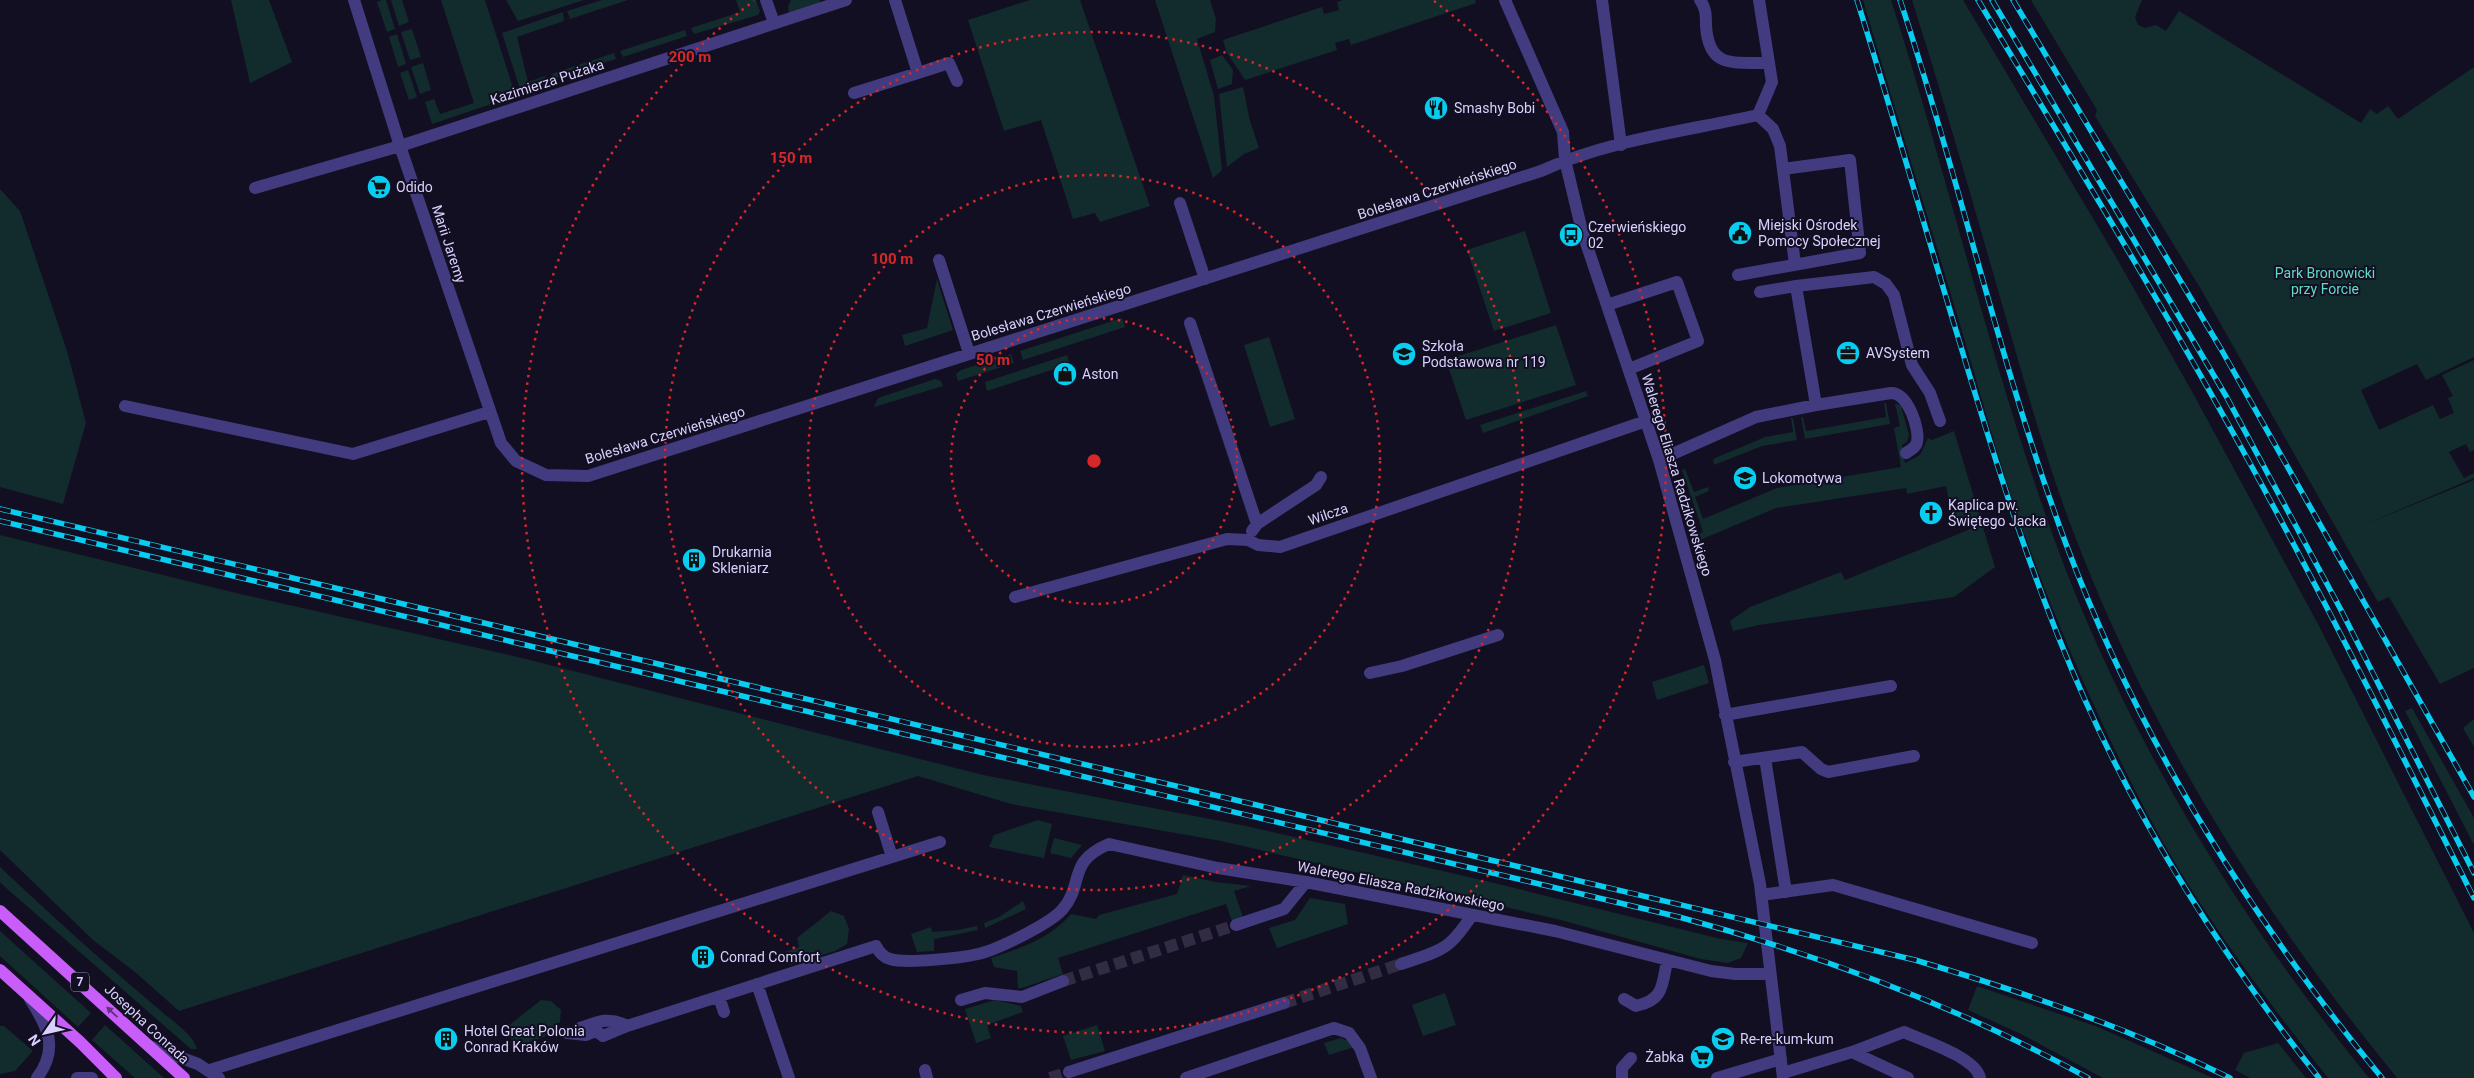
<svg xmlns="http://www.w3.org/2000/svg" width="2474" height="1078" font-family="Roboto,sans-serif">
<style>
.green{fill:#122b2c}
.lines{fill:none;stroke-linecap:round;stroke-linejoin:round}
.minor-tunnel{stroke:#312c43;stroke-width:12;stroke-dasharray:12 6;stroke-linecap:butt}
.minor{stroke:#423b7f;stroke-width:12}
.major{stroke:#c85df9;stroke-width:12}
.rail-casing{stroke:#09ccf1;stroke-width:5.5}
.rail{stroke:#130f22;stroke-width:4;stroke-dasharray:11;stroke-linecap:butt}
.oneway{fill:#643283}
.ring{fill:none;stroke:#d62828;stroke-width:2.5;stroke-dasharray:2.5 5}
.labels{text-anchor:middle;stroke-width:4;stroke-linejoin:round;paint-order:stroke}
.shield{fill:#130f22;stroke:#9e97bb;stroke-width:1}
.shield-label{font-size:12px;font-weight:bold;fill:#d9d1fd}
.street-label{font-size:14px;fill:#d9d1fd;stroke:#130f22}
.poi-label{font-size:14px;fill:#d9d1fd;stroke:#130f22;text-anchor:start}
.park-label{font-size:14px;fill:#60dac3;stroke:#130f22}
.centre{fill:#d62828;stroke:#130f22;stroke-width:2.5}
.ring-label{font-size:15px;text-anchor:middle;font-weight:bold;fill:#d62828;stroke:#130f22;stroke-width:4;stroke-linejoin:round;paint-order:stroke}
</style>
<rect width="100%" height="100%" fill="#130f22"/>
<path class="green" d="M231,0H269L292,62L250,83Z
M382,0H386L395,29L387,32L377,2Z
M391,0H402L409,22L399,26Z
M441,0H485L514,91L509,93L506,99L432,124L425,102L434,99L440,114L474,103Z
M506,0H584L518,21Z
M602,0H628L570,19L567,11Z
M736,0H756L760,11L758,15L694,34L691,28L740,12Z
M791,0H820L821,5L789,15L788,6Z
M1030,0H1080L1150,206L1100,222L1095,213L1073,219L1041,120L1004,131L968,20Z
M1155,0H1210L1216,19L1215,32L1197,39L1214,96L1222,170L1213,178Z
M1343,0H1475L1476,3L1351,45L1349,39L1335,43L1337,50L1245,80L1227,53L1223,40L1322,7L1324,14L1339,10L1337,2Z
M1863,0H1891C1949,180 1991,366 2056,544C2127,737 2239,919 2369,1078H2328C2262,994 2197,908 2147,813C2095,715 2051,612 2015,507C1993,442 1975,374 1955,308C1924,205 1893,103 1863,0Z
M1912,0H1963L2116,257L2195,397L2318,624L2474,933V1078H2397C2262,913 2153,738 2076,539C2047,465 2026,387 2004,311C1974,207 1945,103 1912,0Z
M2031,0H2142L2135,17L2138,25L2145,28L2156,25L2166,31L2179,11L2361,123L2370,109L2377,114L2388,106L2398,119L2474,67V357L2426,380L2417,364L2361,390L2379,430L2433,405L2440,419L2454,413L2448,398L2453,396L2442,375L2474,360V450L2470,452L2466,444L2449,452L2464,478L2474,473V478L2366,524L2474,480V668L2440,684L2389,597L2378,602L2202,291L2095,116L2097,110Z
M563,12L564,21L517,37L528,82L545,76L547,81L520,89L502,33Z
M412,29L421,57L410,60L401,32Z
M685,30L687,36L623,57L620,51Z
M397,34L406,64L398,67L389,37Z
M614,53L616,59L553,79L551,74Z
M1222,55L1233,70L1232,84L1218,89L1210,60Z
M423,63L431,90L420,94L411,67Z
M408,70L417,97L409,100L400,73Z
M1243,87L1250,121L1259,148L1244,154L1227,167L1219,94Z
M0,189L20,211L67,351L86,423L63,504L0,487Z
M1525,231L1551,313L1494,331L1467,250Z
M937,279L953,330L905,346L902,335L927,328Z
M1122,318L1125,327L1023,360L1020,351Z
M1556,325L1576,385L1466,420L1446,360Z
M1269,337L1295,419L1270,427L1244,345Z
M1011,354L1014,363L958,381L956,374L961,370Z
M1067,355L1070,364L987,391L985,382Z
M935,379L941,381L943,386L874,407L878,398Z
M1586,391L1588,396L1483,433L1480,425Z
M1884,403H1886L1890,424L1805,439L1801,417H1803L1806,431L1886,417Z
M1895,403L1901,406L1909,435L1907,442L1902,445L1905,463L1920,455L1928,438L1932,440L1954,431L1995,567L1954,597L1759,625L1733,631L1730,621L1750,607L1841,572L1845,580L1973,528L1971,520L1954,524L1946,486L1907,494L1906,488L1776,508L1700,540L1698,534L1703,532L1682,470L1685,469L1694,492L1708,487L1709,491L1695,497L1703,519L1777,488L1901,467L1894,428L1900,426Z
M1791,418H1793L1797,440L1762,446L1714,465L1713,459L1765,437L1793,432Z
M0,535L236,593L522,658L983,775L1246,826L1486,881L1721,939L1748,943L1741,958L1728,963L1701,959L1561,920L1221,841L1011,804L918,776L179,1011L135,972L93,940L0,850Z
M1704,665L1709,683L1657,700L1652,682Z
M2412,708L2474,818V845L2405,711Z
M2474,719V747L2463,728Z
M1038,820L1052,824L1044,858L989,847L994,835Z
M1054,838L1082,845L1071,858L1050,853Z
M0,867C52,916 105,964 161,1011C172,1021 193,1034 197,1049H191L5,887L0,882Z
M1183,875L1216,882L1251,886L1234,891L1243,917L1232,921L1226,904L1058,958L1063,974L1022,988H1018L1017,971L994,967L991,958C1019,949 1051,938 1071,914L1096,919L1099,915L1177,894Z
M1310,898L1345,904L1348,924L1277,948L1269,928L1295,920Z
M1023,901L1026,909L985,928L984,923L999,917Z
M831,911L844,916L849,929L847,944L835,951L790,965L785,952L799,947L797,938Z
M977,926L978,930L934,939V951L917,952L911,934L931,927L932,932L958,930Z
M0,931L91,1013L78,1027L0,956Z
M1977,986L2098,1027L2213,1078H2103L2021,1034L1968,1010Z
M1445,993L1456,1025L1423,1036L1412,1005Z
M541,1000L551,1001L561,1010L560,1022L544,1037L517,1046L503,1030Z
M995,1000L1021,1006L1023,1012L987,1025L991,1038L976,1043L965,1009Z
M105,1025L164,1078H135L92,1040Z
M1097,1025L1105,1051L1071,1060L1063,1036Z
M0,1026H4L33,1051L15,1071L0,1074Z
M1341,1038L1351,1042L1354,1047L1329,1055L1324,1043Z
M2278,1043L2306,1078H2250L2235,1070L2244,1053Z"/>
<g class="lines">
<path class="minor-tunnel" d="M1063,981L1236,925
M1284,1003L1401,964
M1050,1078L1069,1072"/>
<path class="minor" d="M354,0L400,146L501,443L516,461L546,475L588,476L1541,171C1608,140 1686,131 1758,115L1773,129L1780,146L1795,264
M766,0L774,23
M1505,0L1563,132L1565,160L1582,231L1659,460L1715,660L1760,884L1783,1078
M1602,0L1621,145
M1700,0C1706,8 1706,15 1706,26C1709,69 1733,62 1767,63
M918,73L949,63L957,81
M854,93L918,73L895,0
M1758,115L1772,82L1759,0
M255,188L400,146L846,0
M1180,203L1205,279
M939,260L969,353
M1738,275L1860,253L1850,160L1783,169
M1796,286L1874,277L1886,284L1894,295L1912,365L1930,393L1940,421
M1607,305L1677,282L1698,341L1629,369
M1190,323L1257,524
M1816,405L1891,393C1908,393 1920,429 1917,442C1916,447 1911,450 1906,453
M125,406L353,454L489,412
M1659,460L1756,417L1816,405L1796,286L1760,292
M1252,531L1257,524L1316,485L1321,477
M1015,597L1227,539L1248,540L1258,545L1280,547L1646,421
M1370,673L1402,666L1498,635
M1725,715L1891,686
M1765,758L1786,892
M1734,762L1802,752L1821,769L1828,772L1914,756
M878,812L892,857
M1761,895L1833,885L2032,943
M1236,925L1284,909L1306,882
M1401,964C1441,950 1448,952 1472,915
M757,984L789,1078
M719,997L724,1012
M30,999C48,1027 59,1049 37,1078
M1624,999L1636,1006C1664,1000 1662,985 1667,961
M961,1000L985,993L1022,997L1063,981
M580,1028C597,1022 609,1016 627,1026
M567,1033L586,1035L596,1031L603,1036L627,1026L876,946C879,952 883,957 890,959C905,964 961,958 978,954C997,950 1049,924 1062,910C1085,884 1066,862 1109,844L1218,868L1306,882L1555,931L1711,971L1735,974H1770
M149,1046L198,1064L219,1078
M1852,1052L1908,1078
M210,1070L940,842
M925,1070L927,1078
M1069,1072L1284,1003
M1783,1073L1852,1052L1904,1032C1923,1041 1976,1057 1980,1078
M77,1078H92
M1186,1078L1334,1028L1349,1033L1360,1048L1371,1078
M1622,1078V1068L1631,1058
M1717,1078L1781,1059"/>
<path class="major" d="M0,911L184,1078
M0,970L80,1042L116,1078"/>
<g class="rail-casing">
<path id="rail" d="M1857,0C1893,115 1926,232 1961,347C1997,467 2034,586 2085,700C2146,837 2227,962 2319,1078
M1900,0C1960,180 2000,366 2066,544C2139,739 2250,918 2382,1078
M1978,0C2071,155 2165,309 2252,467C2330,609 2401,754 2474,898
M1992,0L2226,396L2341,610L2474,873
M2013,0L2221,349L2474,797
M0,509L1915,960C2023,992 2129,1028 2230,1078
M0,521L1679,917C1821,955 1958,1006 2088,1078"/>
</g>
<use href="#rail" class="rail"/>
</g>
<defs><path id="oneway-solid" d="M-6-.8H1V-3.2L6.5 0L1 3.2V.8H-6Z" transform="scale(1.25)"/></defs>
<use class="oneway" href="#oneway-solid" transform="translate(112 1012) rotate(-137)"/>
<g class="ring">
<circle cx="1094" cy="461" r="143"/>
<circle cx="1094" cy="461" r="286"/>
<circle cx="1094" cy="461" r="429"/>
<path d="M1434 1A572 572 0 1 1 754 1"/>
</g>
<defs>
<g id="restaurant-disc" transform="scale(1.25)"><circle r="9.5" fill="#09ccf1" stroke="#130f22"/><path d="M-5-6h1v4h1v-4h1v4h1v-4h1v5L-1.5 .5V6h-2V.5L-5-1ZM5-6V6H3V1.5H1.5Q1.5-4 5-6Z" fill="#111"/></g>
<g id="supermarket-disc" transform="scale(1.25)"><circle r="9.5" fill="#09ccf1" stroke="#130f22"/><path d="M-6-5.5h2.5l.6 2H6L4.5 2H-2.5L-4.4-4H-6ZM-1.5 3.2a1.3 1.3 0 1 0 .1 0ZM3 3.2a1.3 1.3 0 1 0 .1 0Z" fill="#111"/></g>
<g id="civic-disc" transform="scale(1.25)"><circle r="9.5" fill="#09ccf1" stroke="#130f22"/><path d="M-.6-6.5H3V-4.5H.6V-3L4-1V1h2V6H-6V1h2V-1L-.6-3ZM-1.2 2.5V6h2.4V2.5Z" fill="#111"/></g>
<g id="bus-disc" transform="scale(1.25)"><circle r="9.5" fill="#09ccf1" stroke="#130f22"/><path d="M-5-6H5V4H4V6H2V4H-2V6H-4V4H-5ZM-3.5-4V0h7V-4ZM-3.5 1.2v1.5H-2V1.2ZM2 1.2v1.5H3.5V1.2Z" fill="#111"/></g>
<g id="office-disc" transform="scale(1.25)"><circle r="9.5" fill="#09ccf1" stroke="#130f22"/><path d="M-6-3h4V-5.5h4V-3h4V5H-6ZM-1-4.5V-3h2v-1.5ZM-6 0V1H6V0Z" fill="#111"/></g>
<g id="school-disc" transform="scale(1.25)"><circle r="9.5" fill="#09ccf1" stroke="#130f22"/><path d="M0-5L7-2L0 1L-7-2ZM-4 1L0 2.5L4 1V4Q0 6-4 4Z" fill="#111"/></g>
<g id="shop-disc" transform="scale(1.25)"><circle r="9.5" fill="#09ccf1" stroke="#130f22"/><path d="M-5-2.5h2.3a2.7 3.5 0 0 1 5.4 0H5L5.5 6h-11ZM-1.5-2.5h3a1.5 2.3 0 0 0-3 0Z" fill="#111"/></g>
<g id="church-disc" transform="scale(1.25)"><circle r="9.5" fill="#09ccf1" stroke="#130f22"/><path d="M-1.2-6h2.4v3.5h3.3v2.4h-3.3V6h-2.4V-.1h-3.3v-2.4h3.3Z" fill="#111"/></g>
<g id="building-disc" transform="scale(1.25)"><circle r="9.5" fill="#09ccf1" stroke="#130f22"/><path d="M-4-6H4V6H1V3H-1V6H-4ZM-2.5-4.3h1.7v1.8h-1.7ZM.8-4.3h1.7v1.8H.8ZM-2.5-1h1.7V.8h-1.7ZM.8-1h1.7V.8H.8Z" fill="#111"/></g>
</defs>
<g fill-rule="evenodd">
<use href="#restaurant-disc" x="1436" y="108"/>
<use href="#supermarket-disc" x="379" y="187"/>
<use href="#civic-disc" x="1740" y="233"/>
<use href="#bus-disc" x="1571" y="235"/>
<use href="#office-disc" x="1848" y="353"/>
<use href="#school-disc" x="1404" y="354"/>
<use href="#shop-disc" x="1065" y="374"/>
<use href="#school-disc" x="1745" y="478"/>
<use href="#church-disc" x="1931" y="513"/>
<use href="#building-disc" x="694" y="560"/>
<use href="#building-disc" x="703" y="957"/>
<use href="#building-disc" x="446" y="1039"/>
<use href="#school-disc" x="1723" y="1039"/>
<use href="#supermarket-disc" x="1702" y="1057"/>
</g>
<g class="labels">
<rect class="shield" x="71" y="972.5" width="18" height="19" rx="4"/>
<g class="shield-label">
<text x="80" y="986">7</text>
</g>
<g class="street-label">
<text transform="translate(547 82) rotate(-18)" y="5">Kazimierza Pużaka</text>
<text transform="translate(1437 189) rotate(-18)" y="5">Bolesława Czerwieńskiego</text>
<text transform="translate(449 244) rotate(72)" y="5">Marii Jaremy</text>
<text transform="translate(1051 312) rotate(-17)" y="5">Bolesława Czerwieńskiego</text>
<text transform="translate(665 435) rotate(-17)" y="5">Bolesława Czerwieńskiego</text>
<text transform="translate(1677 475) rotate(73)" y="5">Walerego Eliasza Radzikowskiego</text>
<text transform="translate(1328 514) rotate(-19)" y="5">Wilcza</text>
<text transform="translate(1401 886) rotate(11)" y="5">Walerego Eliasza Radzikowskiego</text>
<text transform="translate(147 1024) rotate(43)" y="5">Josepha Conrada</text>
</g>
<g class="poi-label">
<text x="1454" y="113">Smashy Bobi</text>
<text x="396" y="192">Odido</text>
<text x="1758" y="230">Miejski Ośrodek<tspan x="1758" dy="16">Pomocy Społecznej</tspan></text>
<text x="1588" y="232">Czerwieńskiego<tspan x="1588" dy="16">02</tspan></text>
<text x="1422" y="351">Szkoła<tspan x="1422" dy="16">Podstawowa nr 119</tspan></text>
<text x="1866" y="358">AVSystem</text>
<text x="1082" y="379">Aston</text>
<text x="1762" y="483">Lokomotywa</text>
<text x="1948" y="510">Kaplica pw.<tspan x="1948" dy="16">Świętego Jacka</tspan></text>
<text x="712" y="557">Drukarnia<tspan x="712" dy="16">Skleniarz</tspan></text>
<text x="720" y="962">Conrad Comfort</text>
<text x="464" y="1036">Hotel Great Polonia<tspan x="464" dy="16">Conrad Kraków</tspan></text>
<text x="1740" y="1044">Re-re-kum-kum</text>
<text x="1684" y="1062" text-anchor="end">Żabka</text>
</g>
<g class="park-label">
<text x="2325" y="278">Park Bronowicki<tspan x="2325" dy="16">przy Forcie</tspan></text>
</g>
</g>
<circle cx="1094" cy="461" r="8" class="centre"/>
<g class="ring-label">
<text x="690" y="62">200 m</text>
<text x="791" y="163">150 m</text>
<text x="892" y="264">100 m</text>
<text x="993" y="365">50 m</text>
</g>
<g transform="translate(45 1033) rotate(236)" stroke="#130f22" stroke-width="4" paint-order="stroke">
<path d="M0-4L9 19L0 12L-9 19Z" fill="#d9d1fd"/>
<text y="-8" font-size="14" font-weight="bold" text-anchor="middle" fill="#d9d1fd">N</text>
</g>
</svg>
